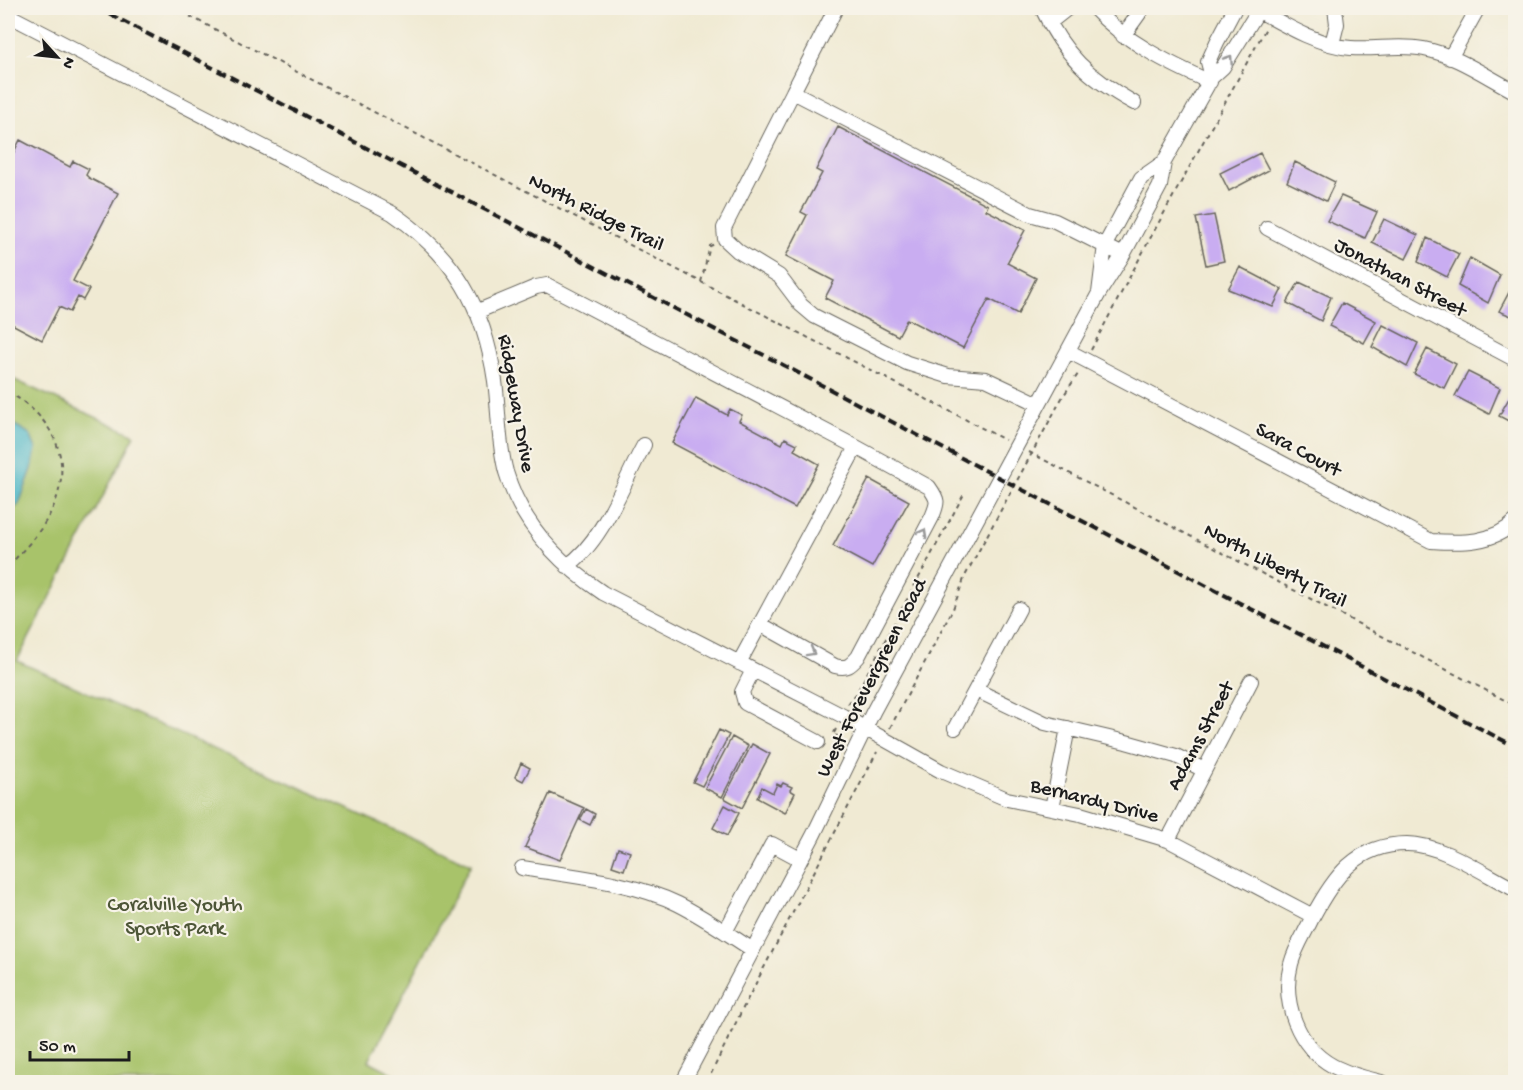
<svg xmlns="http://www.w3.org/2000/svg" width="1523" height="1090" font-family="'Gochi Hand',sans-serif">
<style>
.green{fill:#a8c36a;stroke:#627043;stroke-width:1.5}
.water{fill:#49b5c6;stroke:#326871;stroke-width:1.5}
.building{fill:#c9adf1}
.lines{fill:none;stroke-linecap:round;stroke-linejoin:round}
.minor-casing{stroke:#66645c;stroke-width:16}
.path{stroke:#66645c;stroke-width:2;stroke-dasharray:4.5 4.5;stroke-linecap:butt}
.minor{stroke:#fff;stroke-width:14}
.rail{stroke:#1c1c1c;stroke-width:4;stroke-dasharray:9 4.5;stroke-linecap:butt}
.oneway{stroke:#999}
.labels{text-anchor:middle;stroke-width:4.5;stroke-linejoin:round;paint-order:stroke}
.street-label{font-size:21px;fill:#1c1c1c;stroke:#f7f3e8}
.park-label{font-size:21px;fill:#4d5637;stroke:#f7f3e8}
</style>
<rect width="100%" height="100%" fill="#f7f3e8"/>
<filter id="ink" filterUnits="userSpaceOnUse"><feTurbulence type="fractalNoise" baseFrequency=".0167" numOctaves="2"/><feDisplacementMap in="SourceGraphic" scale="12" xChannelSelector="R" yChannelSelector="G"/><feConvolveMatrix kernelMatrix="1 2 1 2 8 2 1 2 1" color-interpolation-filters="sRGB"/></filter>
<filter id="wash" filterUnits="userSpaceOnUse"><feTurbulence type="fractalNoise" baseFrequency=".008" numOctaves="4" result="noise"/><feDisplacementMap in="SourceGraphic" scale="24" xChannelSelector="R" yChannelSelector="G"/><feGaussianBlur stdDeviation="1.35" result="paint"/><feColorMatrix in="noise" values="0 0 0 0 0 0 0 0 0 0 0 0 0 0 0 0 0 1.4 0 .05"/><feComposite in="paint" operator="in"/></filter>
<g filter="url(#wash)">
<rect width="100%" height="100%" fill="#f0ead3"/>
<path class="green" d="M8,377L135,435L17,661L471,864L369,1061L410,1082H8Z"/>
<path class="water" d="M8,421L30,434L36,449L32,469L19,504L8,515Z"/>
<g id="blocks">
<path class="building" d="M838,127L988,205L986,210L1025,230L1007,263L1036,278L1018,314L989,299L963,348L907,319L898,336L825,298L834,281L786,256L807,215L801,212L822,173L816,170Z
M20,140L70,167L73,161L89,169L86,175L89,178L118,193L73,281L89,289L83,300L78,297L70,312L59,307L42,340L8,322V156L11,158Z
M1260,153L1269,170L1229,191L1220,173Z
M1295,162L1335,182L1326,201L1287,182Z
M1341,196L1377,212L1365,238L1327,221Z
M1214,215L1224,261L1206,265L1196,218Z
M1384,219L1418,235L1406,259L1372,243Z
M1427,238L1459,254L1447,277L1418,262Z
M1470,258L1500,275L1488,303L1458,286Z
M1240,267L1282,289L1273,307L1228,289Z
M1299,282L1331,297L1321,321L1287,303Z
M1513,285L1516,286V318L1499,311Z
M1342,303L1376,321L1364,343L1329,326Z
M1383,325L1418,343L1407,367L1372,347Z
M1427,349L1456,364L1444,388L1414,374Z
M1468,372L1500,388L1489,414L1455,396Z
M1512,393L1516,395V425L1499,416Z
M696,398L727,415L730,409L742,415L739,421L782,444L785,438L797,444L794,450L819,464L795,508L672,443Z
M869,479L909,501L872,567L833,546Z
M719,730L729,735L702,786L693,782Z
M732,737L748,746L722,797L705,788Z
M752,744L770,754L742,808L724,798Z
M521,763L530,768L523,781L515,777Z
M783,783L792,787L790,790L795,793L785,813L757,798L762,787L773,793L777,784L781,786Z
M550,793L584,808L560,860L525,847Z
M725,805L739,813L727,836L713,828Z
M586,809L595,814L590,825L580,820Z
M618,848L630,852L624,870L612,866Z"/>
</g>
</g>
<g filter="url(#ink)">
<use href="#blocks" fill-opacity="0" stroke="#66645c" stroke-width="1.5"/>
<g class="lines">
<g class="minor-casing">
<path id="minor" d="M1042,8C1064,55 1089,78 1134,103
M1094,8C1125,42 1168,63 1210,82
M1235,8L1217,42L1208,62L1212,77L1223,67L1260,8
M1254,8C1281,23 1319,46 1351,48C1375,50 1400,44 1424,49C1456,55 1487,77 1516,92
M8,15L392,213C455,256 484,306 495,381C499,411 498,443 506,472C522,525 558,563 603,593L843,716L941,771L1007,799L1080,814L1168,840L1313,916
M1049,23L1068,8
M1123,36L1143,8
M1332,44L1337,24L1335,8
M1450,58L1478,8
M793,92L836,8
M1164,162L1160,186L1123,255L1099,293L1105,245L1141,178Z
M1164,162L1212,77
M1267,228L1516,360
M476,312L536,287L547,285L856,447L739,663
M1068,351L1431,541C1461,543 1493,544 1516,521
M1039,404L986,379L948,376L907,363L814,316L801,305L779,276L738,251L725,239L724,228L793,92L1030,214L1055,221L1123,255
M567,566C603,542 623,483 644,445
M760,624L835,666C847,669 850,666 858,657L932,517C938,502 939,501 929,487L856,447
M753,670L742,692L745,703L818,742
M976,690L1045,723L1126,742L1176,756L1204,770
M955,728L1019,609
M1052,808L1068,728
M1168,840L1251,681
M522,868C571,876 634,882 678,904C704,917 728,934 753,950
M725,932L772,844L800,859
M683,1082L814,834L873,712L1099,293
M1381,1082C1365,1078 1348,1074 1333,1066C1298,1047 1281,1002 1291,964C1295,948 1305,933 1312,918C1333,878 1356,844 1407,844C1442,844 1484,874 1516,890"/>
</g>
<path class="path" d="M174,8L1005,440
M701,282L710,246L715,244
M1091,350L1153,233L1266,28
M8,392C60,421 78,471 44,524C34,540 20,553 8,567
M1029,452L1516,706
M8,650L9,652
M848,704L856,694L964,494
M890,728L953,609L965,576L1062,398L1080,371
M836,729L833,735L842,737
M707,1082L746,1002L877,752"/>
<use href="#minor" class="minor"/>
<path class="rail" d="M98,8L1516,747"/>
</g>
<defs><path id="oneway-chevron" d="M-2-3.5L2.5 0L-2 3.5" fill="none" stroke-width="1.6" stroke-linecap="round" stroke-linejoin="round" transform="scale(1.5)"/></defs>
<g class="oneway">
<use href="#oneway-chevron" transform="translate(1229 59) rotate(-56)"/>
<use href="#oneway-chevron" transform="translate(923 533) rotate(-61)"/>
<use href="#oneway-chevron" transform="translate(811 652) rotate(29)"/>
</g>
</g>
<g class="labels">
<g class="street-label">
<text transform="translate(597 211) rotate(27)" y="7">North Ridge Trail</text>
<text transform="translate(1401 276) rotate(28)" y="7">Jonathan Street</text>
<text transform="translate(518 403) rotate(80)" y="7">Ridgeway Drive</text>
<text transform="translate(1299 448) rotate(28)" y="7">Sara Court</text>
<text transform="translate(1276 564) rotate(28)" y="7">North Liberty Trail</text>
<text transform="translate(870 677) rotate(-63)" y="7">West Forevergreen Road</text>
<text transform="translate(1199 735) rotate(-62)" y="7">Adams Street</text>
<text transform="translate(1095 799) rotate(14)" y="7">Bernardy Drive</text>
</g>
<g class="park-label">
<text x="175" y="910">Coralville Youth<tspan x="175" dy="24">Sports Park</tspan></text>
</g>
</g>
<rect width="1523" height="1090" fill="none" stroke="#f7f3e8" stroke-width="30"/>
<g transform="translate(57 57) rotate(117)" stroke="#f7f3e8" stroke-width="4.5" paint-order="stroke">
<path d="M0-4.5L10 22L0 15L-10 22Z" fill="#1c1c1c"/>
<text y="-9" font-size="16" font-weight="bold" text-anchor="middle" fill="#1c1c1c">N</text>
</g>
<path d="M30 1051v9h99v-9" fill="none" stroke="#1c1c1c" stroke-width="3"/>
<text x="39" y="1051" font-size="18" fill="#1c1c1c" stroke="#f7f3e8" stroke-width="4.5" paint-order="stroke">50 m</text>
</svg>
